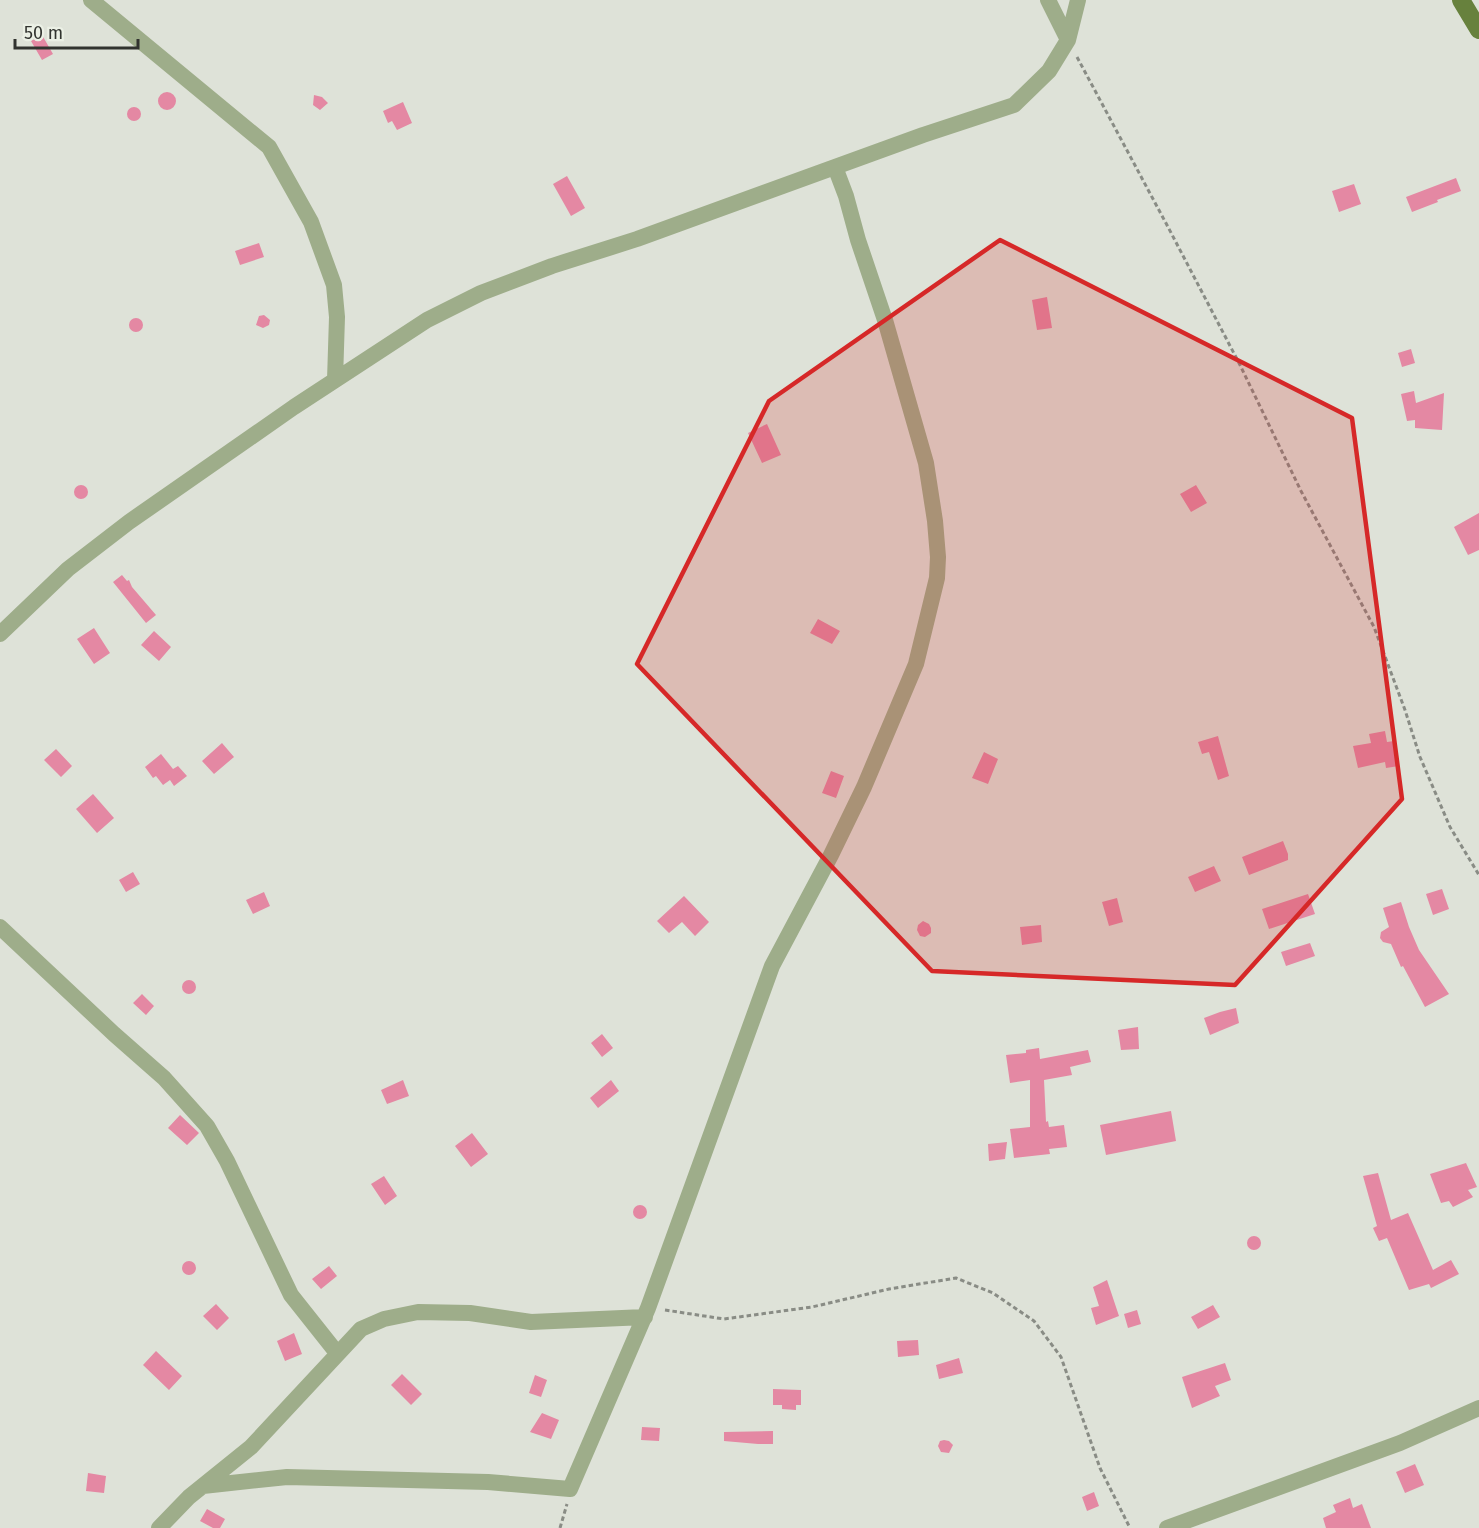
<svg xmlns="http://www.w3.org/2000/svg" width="1479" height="1528" font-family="'Fira Sans',sans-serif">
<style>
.building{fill:#e488a3}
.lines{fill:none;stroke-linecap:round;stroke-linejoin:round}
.path{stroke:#898c85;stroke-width:3;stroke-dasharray:4.5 3;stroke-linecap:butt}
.minor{stroke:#9ead8a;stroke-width:16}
.primary{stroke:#67813d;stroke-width:18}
.marked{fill:#d62828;fill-opacity:0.2;stroke:#d62828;stroke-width:4.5;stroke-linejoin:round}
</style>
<rect width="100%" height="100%" fill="#dee2d8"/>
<path class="building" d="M42,35L53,54L42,60L31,41Z
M158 101a9 9 0 1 1 18 0a9 9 0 1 1-18 0Z
M314,95L322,97L328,103L320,110L313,105Z
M403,102L412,123L397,130L392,121L388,123L383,111Z
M127 114a7 7 0 1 1 14 0a7 7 0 1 1-14 0Z
M567,176L585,208L571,216L553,184Z
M1456,178L1461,191L1437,200L1438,202L1412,212L1406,197Z
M1354,184L1361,204L1339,212L1332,191Z
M259,243L264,257L240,265L235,251Z
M1047,297L1052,328L1037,330L1032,300Z
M264,315L270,320L269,325L263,328L256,325L259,316Z
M129 325a7 7 0 1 1 14 0a7 7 0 1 1-14 0Z
M1411,349L1415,363L1402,367L1398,353Z
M1414,391L1416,403L1444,393L1442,430L1415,428V420L1407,421L1401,394Z
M767,424L781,455L762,463L748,433Z
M74 492a7 7 0 1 1 14 0a7 7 0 1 1-14 0Z
M1196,485L1207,503L1191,512L1180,494Z
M1479,513V550L1468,555L1454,527Z
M122,575L127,581L129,580L132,587L156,615L146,623L113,582Z
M818,619L840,631L832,644L810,633Z
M94,628L110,653L94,664L77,639Z
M154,631L171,647L159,661L141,645Z
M1385,731L1387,742L1394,741L1399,766L1386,768L1385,762L1358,768L1353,746L1371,743L1369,734Z
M1218,736L1229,776L1218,780L1209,752L1202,754L1198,742Z
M222,743L234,757L214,774L202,761Z
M56,749L72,766L61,777L44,760Z
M984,752L998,759L988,784L972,778Z
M161,754L173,769L178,766L187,776L174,786L170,780L163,785L156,776L153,778L145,767Z
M831,771L844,776L836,798L822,793Z
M93,794L114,818L97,833L76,809Z
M1283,841L1288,854V860L1249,875L1242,857Z
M1214,866L1221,881L1195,892L1188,877Z
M133,872L140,884L126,892L119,880Z
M1442,889L1449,909L1433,915L1426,894Z
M264,892L270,906L253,914L246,900Z
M1308,894L1315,914L1269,929L1262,909Z
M684,896L709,922L695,936L682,922L669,933L657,921Z
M1117,898L1123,922L1109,926L1102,902Z
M1401,902L1409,927L1419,950L1449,994L1425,1007L1403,966L1401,967L1391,944L1383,942L1380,938L1381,932L1389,927L1383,908Z
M923,921L929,924L931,928V933L925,937L920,936L917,930L918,925Z
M1041,925L1042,942L1022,945L1020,927Z
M1310,943L1315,956L1286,966L1281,952Z
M182 987a7 7 0 1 1 14 0a7 7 0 1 1-14 0Z
M142,994L154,1006L146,1015L133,1003Z
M1236,1008L1239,1023L1210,1035L1204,1018L1220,1012Z
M1138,1027L1139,1049L1121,1050L1118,1030Z
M602,1034L613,1048L602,1057L591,1043Z
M1039,1048L1040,1059L1088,1050L1091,1062L1070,1067L1072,1075L1044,1080L1046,1122L1048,1121L1049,1127L1064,1125L1067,1147L1049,1149L1050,1154L1014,1158L1010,1129L1030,1127V1080L1010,1083L1006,1055L1026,1053V1050Z
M403,1080L409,1096L387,1104L381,1090Z
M611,1080L619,1091L598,1108L590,1098Z
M1171,1111L1176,1141L1106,1155L1100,1125Z
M180,1115L199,1133L187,1145L168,1128Z
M472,1133L488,1154L471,1167L455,1146Z
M1007,1142L1005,1159L989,1161L988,1144Z
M1466,1163L1477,1187L1468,1190L1473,1197L1453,1207L1449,1201L1441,1203L1430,1174Z
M1378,1173L1391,1220L1408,1213L1433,1270L1451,1260L1459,1274L1431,1288L1429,1284L1409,1290L1387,1238L1379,1241L1373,1228L1377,1226L1363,1176Z
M384,1176L397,1196L385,1205L371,1184Z
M633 1212a7 7 0 1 1 14 0a7 7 0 1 1-14 0Z
M1247 1243a7 7 0 1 1 14 0a7 7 0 1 1-14 0Z
M182 1268a7 7 0 1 1 14 0a7 7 0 1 1-14 0Z
M329,1266L337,1276L321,1289L312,1279Z
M1107,1280L1119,1316L1096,1325L1091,1308L1099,1306L1093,1287Z
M216,1304L229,1318L217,1330L203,1316Z
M1213,1305L1220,1317L1198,1329L1191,1317Z
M1137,1310L1141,1324L1128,1328L1124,1314Z
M294,1333L302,1354L285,1361L277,1341Z
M918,1340L919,1355L898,1357L897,1341Z
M156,1351L182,1376L169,1390L143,1365Z
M959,1358L963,1373L939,1379L936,1365Z
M1225,1363L1231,1380L1215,1386L1220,1396L1192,1408L1182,1377Z
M402,1374L422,1394L411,1405L391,1385Z
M535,1375L547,1380L541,1397L529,1393Z
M773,1389L801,1390V1405H796V1410L782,1409V1405H773Z
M542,1413L559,1420L551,1439L530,1432Z
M642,1427L660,1428L659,1441L641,1440Z
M773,1431V1444H758L724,1441V1432Z
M944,1440L949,1441L953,1445L949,1453L941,1452L938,1446L940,1441Z
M1415,1464L1424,1485L1405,1493L1396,1472Z
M88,1473L106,1476L104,1493L86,1491Z
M1094,1492L1099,1506L1087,1511L1082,1497Z
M1350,1498L1353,1508L1362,1504L1371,1528H1326L1323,1518L1336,1512L1333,1505Z
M207,1509L225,1519L220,1528H213L200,1521Z"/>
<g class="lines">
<path class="path" d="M1077,57L1168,227L1239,363L1301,491L1374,627L1405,710L1420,757L1450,827L1479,875
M665,1310L724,1319L812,1307L889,1289L956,1278L993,1293L1034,1321L1061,1357L1100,1468L1130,1528
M560,1528L567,1504"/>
<path class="minor" d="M91,0L269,147L311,222L334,285L337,317L335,380
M1048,0L1068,40
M0,634L68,569L129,522L294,407L427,320L481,293L552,266L637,239L923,135L1014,105L1049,71L1068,40L1078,0
M0,927L114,1034L164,1078L207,1126L227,1161L291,1295L337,1353
M203,1486L287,1477L488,1482L570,1489L648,1308L772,966L831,855L864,787L916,664L937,578L938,557L935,521L926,463L885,320L858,240L846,196L835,167
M159,1528L189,1497L251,1447L361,1329L384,1319L418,1312L470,1313L531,1322L645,1317
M1167,1528L1400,1443L1479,1408"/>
<path class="primary" d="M1461,0L1479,30"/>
</g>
<path class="marked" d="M1000,240L1352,418L1402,799L1235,985L932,971L637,664L769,401Z"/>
<path d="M15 39v9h123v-9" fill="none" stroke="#31332f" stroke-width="3"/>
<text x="24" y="39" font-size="18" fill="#31332f" stroke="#ebf0e5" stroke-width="4.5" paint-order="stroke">50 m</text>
</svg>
